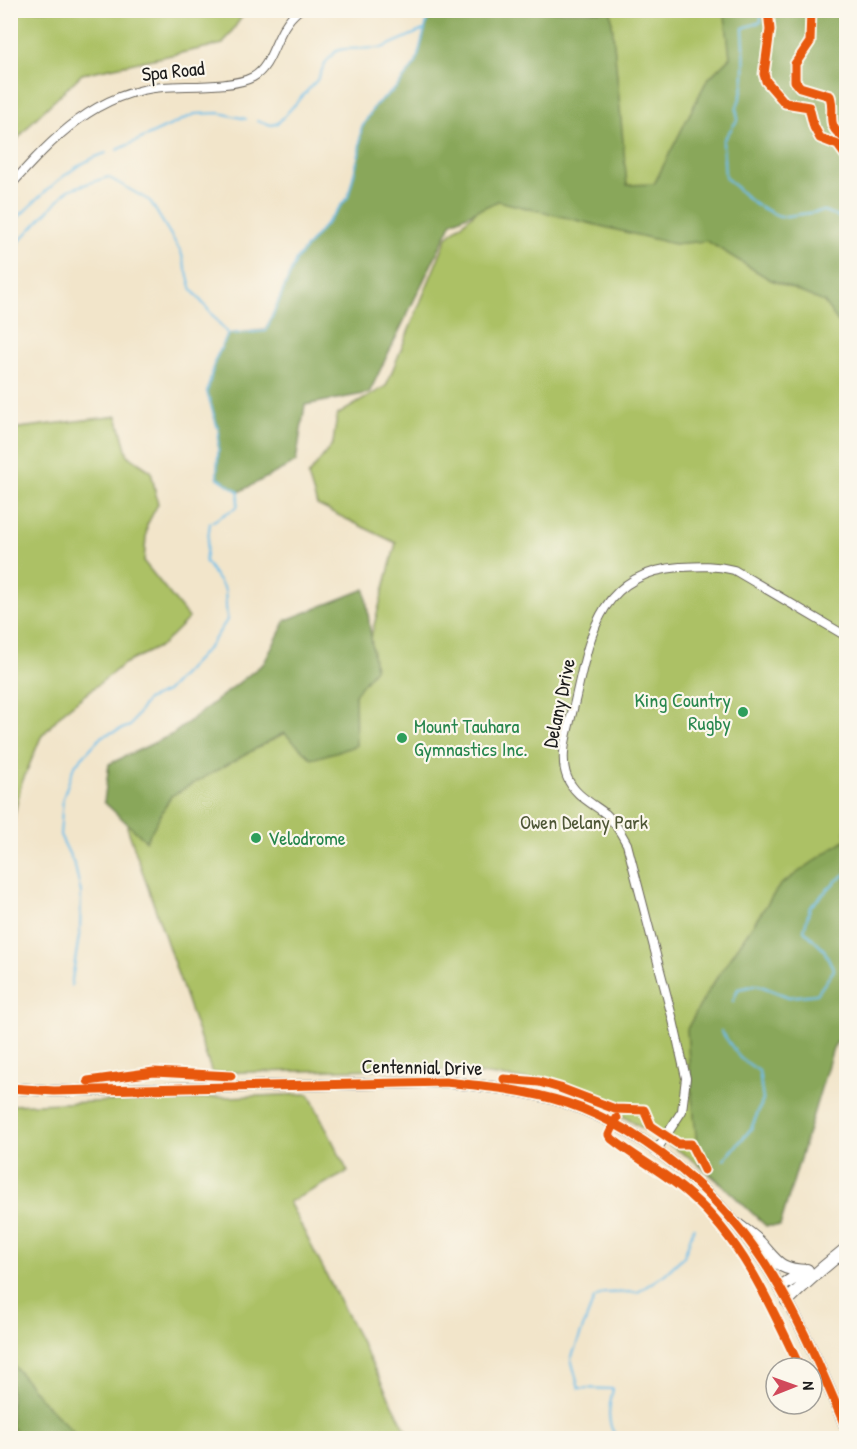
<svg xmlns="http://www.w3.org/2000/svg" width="857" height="1449" font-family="'Patrick Hand',sans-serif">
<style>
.green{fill:#acc165;stroke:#646e40;stroke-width:1.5}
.forest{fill:#89a75a;stroke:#52623b;stroke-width:1.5}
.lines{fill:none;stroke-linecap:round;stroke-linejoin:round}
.stream{stroke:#6fbfea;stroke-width:2}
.minor-casing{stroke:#676259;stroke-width:10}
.major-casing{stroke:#676259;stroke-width:13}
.highway-casing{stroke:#676259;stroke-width:14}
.minor{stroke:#fff;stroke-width:8}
.major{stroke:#fff;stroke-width:10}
.highway{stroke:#fff;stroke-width:12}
.cycleway-casing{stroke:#fbf7ec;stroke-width:13}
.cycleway{stroke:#e8590c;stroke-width:9}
.leisure-dot{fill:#2e9e5b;stroke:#fbf7ec;stroke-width:2}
.labels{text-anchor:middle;stroke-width:4.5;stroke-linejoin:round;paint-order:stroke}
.street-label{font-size:20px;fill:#1c1c1c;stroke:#fbf7ec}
.leisure-label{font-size:20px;fill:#27864d;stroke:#fbf7ec;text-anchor:start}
.park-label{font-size:20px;fill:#4e5636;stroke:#fbf7ec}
</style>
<rect width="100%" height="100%" fill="#fbf7ec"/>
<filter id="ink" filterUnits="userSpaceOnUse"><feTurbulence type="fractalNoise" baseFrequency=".0167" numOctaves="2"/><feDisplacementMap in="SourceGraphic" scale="12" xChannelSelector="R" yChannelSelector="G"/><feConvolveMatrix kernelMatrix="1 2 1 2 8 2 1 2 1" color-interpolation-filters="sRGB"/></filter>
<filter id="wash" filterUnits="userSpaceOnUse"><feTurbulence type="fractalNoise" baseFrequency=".008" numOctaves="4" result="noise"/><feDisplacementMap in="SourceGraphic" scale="24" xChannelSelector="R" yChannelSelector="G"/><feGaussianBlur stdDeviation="1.35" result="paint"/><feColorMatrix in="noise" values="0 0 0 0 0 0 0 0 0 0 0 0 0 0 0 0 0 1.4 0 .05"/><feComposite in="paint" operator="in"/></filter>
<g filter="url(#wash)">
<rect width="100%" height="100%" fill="#f2e5ca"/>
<path class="green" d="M11,10H246V11L223,44L82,74L33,121L11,147Z
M592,11H736L846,66V1015L728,1190L689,1157L616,1112L553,1082L421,1068L212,1073L127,827L149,805L355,696L396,543L317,505L308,476L333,443L337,415L386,386L447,237L490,199Z
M117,416L128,456L151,471L158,504L147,525L144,562L189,618L161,646L124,664L62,713L41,737L21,785L11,830V429Z
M309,1094L348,1172L289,1202L410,1438H11L10,1105Z"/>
<path class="forest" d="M430,11H611L627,185L654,184L707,80L730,57L725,16L712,11H846V333L824,302L769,279L707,241L674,244L498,201L452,222L369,393L305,405L296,462L239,492L217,477L219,432L207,392L215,360L228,334L266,330L296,260L348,197L359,154L361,129L375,105L397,87L416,63Z
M365,589L375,669L355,694L356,746L312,759L284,733L171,796L146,841L104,802L109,764L173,734L264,663L286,620Z
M846,839V1028L833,1048L780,1226H766L699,1163L690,1078L687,1029L708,991L780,885Z
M10,1361L42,1400L79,1438H25L11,1427Z"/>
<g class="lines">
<path class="stream" d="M761,10V22L743,28C744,48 746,70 742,91C740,104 734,104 738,119L723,141L725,177L753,203L780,217L824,211L846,220
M257,121L272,125L278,123L317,80L326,62L336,51L344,49L382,48L423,30
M117,150L195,114L220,113L246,119
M10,225C38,199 68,165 106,153
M10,251L68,190L108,177L150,201L181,252L192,290L228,334
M228,334L266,331L296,260L348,197L359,154L361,129L375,105L397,87L416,63L430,10
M71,986L80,930L81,893L75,866L60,835L63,798L74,766L102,736L130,726L147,700L166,692L210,646L227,620L225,590L205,561L210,523L237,507L239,492L217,477L219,432L207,392L215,360L228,334
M733,1001L738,989L758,985L789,997L817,994L834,970L824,950L804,930L810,907L836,881L846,874
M721,1031L740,1058L759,1071L763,1100L751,1129L724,1160
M618,1438C605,1425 609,1406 613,1389L579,1388L571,1359L594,1299L604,1293L638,1292L665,1274L684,1256L694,1227"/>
</g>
</g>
<g filter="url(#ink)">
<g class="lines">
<g class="minor-casing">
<path id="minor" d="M10,186C52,139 96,92 163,87C187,85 233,88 253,77C275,65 274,29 299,10
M656,1151L682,1111L686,1078L673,1020L627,844C621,833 615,822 606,814C592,803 574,795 567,777C558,754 570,724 575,701C590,635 599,573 680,567C699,566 715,565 734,570L846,636"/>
</g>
<g class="major-casing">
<path id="major" d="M10,1088L54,1091L445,1082C486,1086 527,1090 567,1103C655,1133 735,1208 780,1288C806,1333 826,1381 846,1428"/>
</g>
<g class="highway-casing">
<path id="highway" d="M738,1225C745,1231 754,1236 760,1243C777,1262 779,1270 807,1271
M780,1287L807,1270
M787,1301C805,1283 827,1264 846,1249"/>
</g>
<use href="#minor" class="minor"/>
<use href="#major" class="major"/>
<use href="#highway" class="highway"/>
<g class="cycleway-casing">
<path id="cycleway" d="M768,10L770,30L764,74L766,81L785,103L809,107L814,127L820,138L838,145L846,156
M811,10L810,42L795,64V81L800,87L830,96C836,114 823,125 846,139
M504,1079L539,1082L560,1088L615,1109L644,1110L651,1126L678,1144H691L704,1170
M88,1081L154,1072L231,1076
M10,1088L54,1091L445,1082C486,1086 527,1090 567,1103C655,1133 735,1208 780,1288C806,1333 826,1381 846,1428
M617,1118L609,1135L612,1139C637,1159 666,1173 690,1195C743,1241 771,1306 800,1368"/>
</g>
<use href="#cycleway" class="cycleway"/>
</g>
</g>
<g class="leisure-dot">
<circle cx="743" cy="712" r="6"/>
<circle cx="402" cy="738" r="6"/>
<circle cx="256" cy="838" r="6"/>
</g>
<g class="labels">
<g class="street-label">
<text transform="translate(173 71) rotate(-6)" y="7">Spa Road</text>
<text transform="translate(559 703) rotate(-78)" y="7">Delany Drive</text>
<text transform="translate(422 1067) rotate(1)" y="7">Centennial Drive</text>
</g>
<g class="leisure-label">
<text x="731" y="707" text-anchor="end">King Country<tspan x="731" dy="23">Rugby</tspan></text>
<text x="414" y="733">Mount Tauhara<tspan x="414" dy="23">Gymnastics Inc.</tspan></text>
<text x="268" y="845">Velodrome</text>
</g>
<g class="park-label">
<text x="584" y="829">Owen Delany Park</text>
</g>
</g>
<rect width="857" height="1449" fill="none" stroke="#fbf7ec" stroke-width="36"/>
<g transform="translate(794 1386) rotate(89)"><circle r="28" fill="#fbf7ec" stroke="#a29f99" stroke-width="1.5"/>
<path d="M0-4.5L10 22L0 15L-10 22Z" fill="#d1495b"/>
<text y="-9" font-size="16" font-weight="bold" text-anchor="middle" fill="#1c1c1c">N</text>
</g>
</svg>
